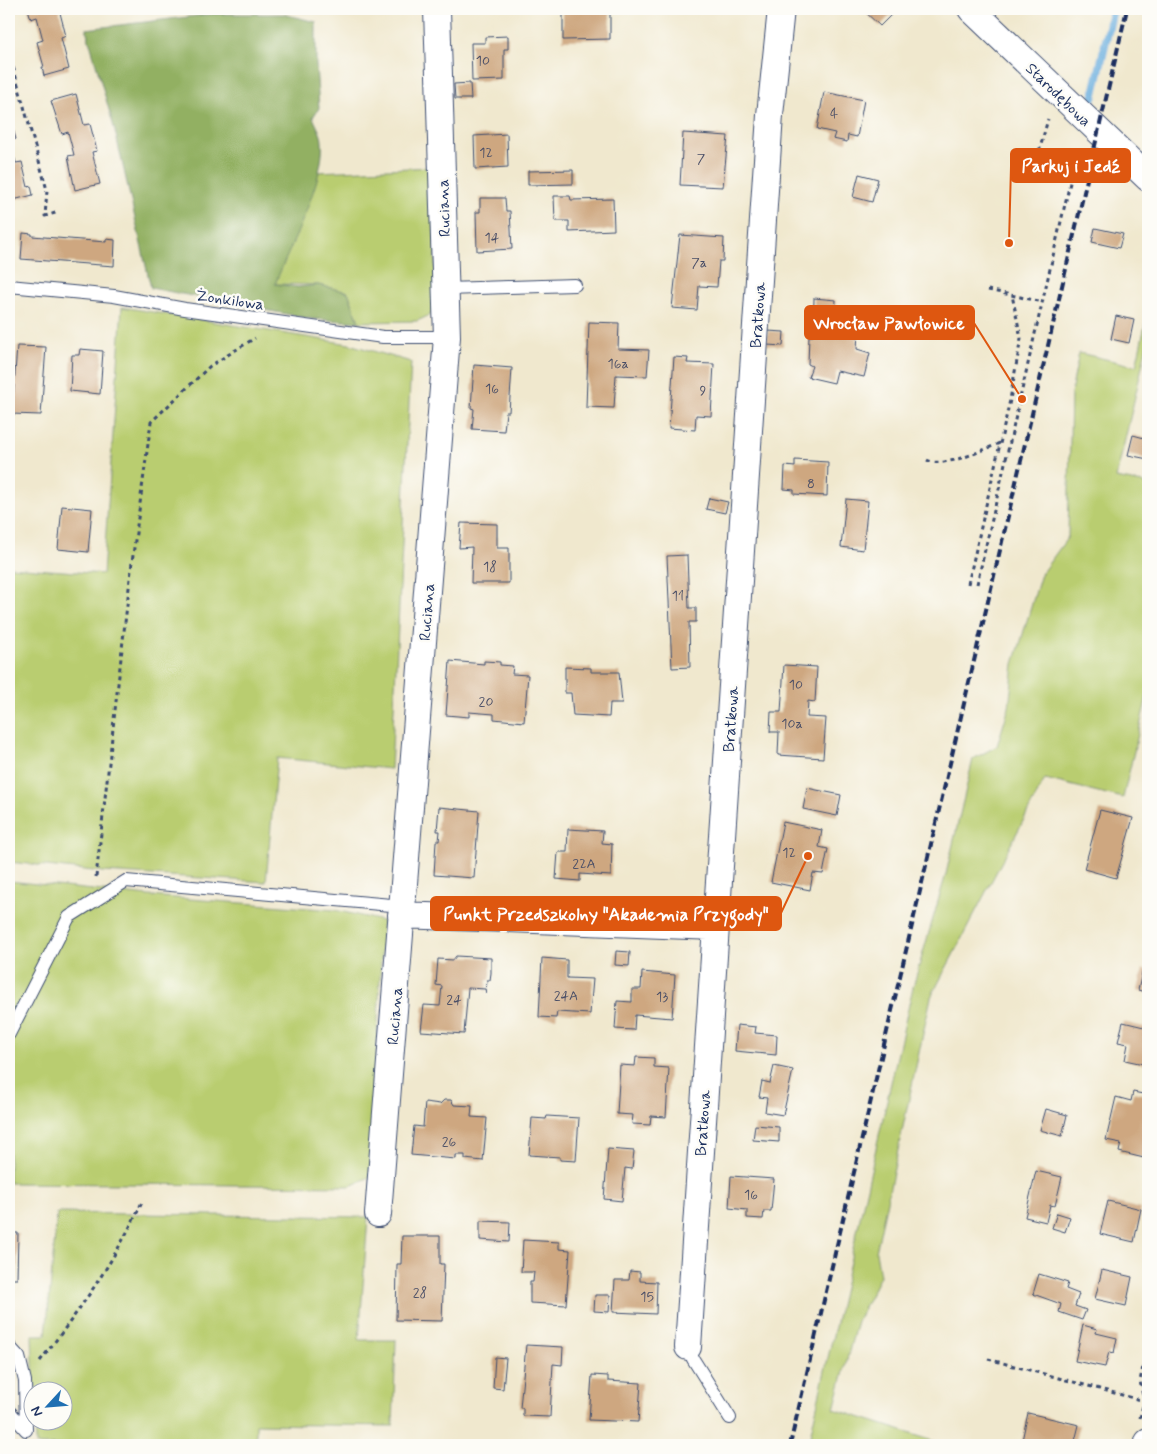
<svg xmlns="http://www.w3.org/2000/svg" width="1157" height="1454" font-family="Mynerve,sans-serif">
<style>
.green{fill:#b9cd70;stroke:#6a7e67}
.forest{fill:#92b062;stroke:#567060}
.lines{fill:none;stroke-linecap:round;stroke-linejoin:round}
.stream{stroke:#69adde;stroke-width:8}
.building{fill:#cea780}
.lane-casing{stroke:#3b4b6f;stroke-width:14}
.street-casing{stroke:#3b4b6f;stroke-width:28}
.path{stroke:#3b4b6f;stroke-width:3;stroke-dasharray:4 4;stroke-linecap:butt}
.lane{stroke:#fff;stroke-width:12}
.street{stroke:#fff;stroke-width:26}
.rail{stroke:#1b2f5e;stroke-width:4;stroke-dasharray:8 4;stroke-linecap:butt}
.labels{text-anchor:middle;stroke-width:5;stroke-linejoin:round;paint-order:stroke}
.number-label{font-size:14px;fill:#484d66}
.street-label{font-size:16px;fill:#1b2f5e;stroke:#fdfcf7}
.leader{fill:none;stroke:#de5710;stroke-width:2}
.callout-dot{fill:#de5710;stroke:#fdfcf7;stroke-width:2}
.callout{fill:#de5710;stroke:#de5710;stroke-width:2}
.callout-label{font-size:18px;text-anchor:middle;font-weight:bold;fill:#fff}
</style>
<rect width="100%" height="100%" fill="#fdfcf7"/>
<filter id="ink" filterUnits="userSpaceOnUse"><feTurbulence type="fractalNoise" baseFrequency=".02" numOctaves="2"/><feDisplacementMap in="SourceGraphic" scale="10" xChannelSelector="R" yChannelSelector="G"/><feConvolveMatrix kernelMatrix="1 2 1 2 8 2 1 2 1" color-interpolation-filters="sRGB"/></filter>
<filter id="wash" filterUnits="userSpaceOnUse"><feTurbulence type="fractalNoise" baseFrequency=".0096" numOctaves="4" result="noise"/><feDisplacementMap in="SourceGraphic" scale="20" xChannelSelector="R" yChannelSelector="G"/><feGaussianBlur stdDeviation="1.12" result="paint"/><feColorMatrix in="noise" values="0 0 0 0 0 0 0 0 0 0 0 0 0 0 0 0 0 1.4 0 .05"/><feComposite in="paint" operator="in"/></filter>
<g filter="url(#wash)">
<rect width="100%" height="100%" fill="#f0e8ce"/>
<path class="green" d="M433,167L436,302L430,315L417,321L359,322L348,292L318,285L275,284L318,172Z
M122,307L349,344L411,362L391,769L277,758L266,882L103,872L9,862V567L103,574Z
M1148,312V341L1116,478L1148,484V692L1123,798L1045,779L931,997L876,1252L880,1276L857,1321L834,1409L946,1445H808L913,987L946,874L973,759L997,746L1009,707L1014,664L1041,574L1068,537L1071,393L1079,353L1136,366Z
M9,881L149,896L335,910L383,921L370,1177L350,1186L9,1183Z
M57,1213L368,1217L359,1340H396L393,1426L256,1424V1436L266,1445H36L35,1422H62V1392L34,1391L32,1335H46Z"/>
<path class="forest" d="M213,14H283L316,22V65L319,108L313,117C316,125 322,134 322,142C326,178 289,249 275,284L298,287L318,285L348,292L359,322L312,319L151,288L115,131L86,29Z"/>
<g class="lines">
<path class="stream" d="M1093,98L1113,9"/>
</g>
<g id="blocks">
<path class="building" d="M28,9H59L66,36L61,38L69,69L44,76L42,67H44L37,42L43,40L37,17L31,19Z
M563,9H610V39L563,40Z
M862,9H897L880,26Z
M508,36V49H504V80L472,81L471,43H485V37Z
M470,83L471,99H455L454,84Z
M824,92L864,100L857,137L848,135L847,142L833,139L835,133L817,129Z
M76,94L84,125L90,124L97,151L92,152L100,184L75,190L68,156L74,155L68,132L62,134L51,101Z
M9,116L16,139L10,141L16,163L22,162L28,187L31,186L33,195L9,201Z
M683,133L728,136L723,187L680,185Z
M507,134L508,167L475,169L474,136Z
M573,170V184L528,185V171Z
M859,174L878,179L872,202L853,197Z
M554,196H570L571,200L613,199L614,230L569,232V221H555Z
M480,198H505L506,211H510L512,249L477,251L476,212H480Z
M1095,228L1123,234L1119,248L1092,242Z
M23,233L32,234V236L106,242V239L115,240L114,266L21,259Z
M680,235L724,238L723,261H719L717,287L699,286L697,310L672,308Z
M814,298L836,300L835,315L859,316L857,349L870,353L864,377L837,371L834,383L808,377L812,366L808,364L809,336H813Z
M1116,316L1134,320L1129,343L1111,339Z
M589,322L619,323L618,349L649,350L647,376L616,375L614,408L586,407Z
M768,331L784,332L783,346L767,345Z
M17,346L46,347L41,415L12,414Z
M80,349L103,351L100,394L70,391L72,355H79Z
M674,357L688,358L687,363L714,364L711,416L696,415L695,430L669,428Z
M474,365L512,368L509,412H506L504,431L472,429L474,409L471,408Z
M1133,435L1148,439V459L1128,455Z
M795,460L828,462L827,496L794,494V490L784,489L785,466L795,467Z
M709,498L728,502L725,513L706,509Z
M846,499L868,501L863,550L841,547Z
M62,506L92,509L88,552L58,549Z
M461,523L497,524V548H509V583H471L472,547L459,548Z
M687,555L689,608H696V622H689L690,667L672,668L667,556Z
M450,661L484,664V661L500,662V665L513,666L512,674L528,675L524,722L494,719V714L469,712V717L446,715Z
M784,665L817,667L815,702L808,701L807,717L826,718L823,758L778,755L779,732H770L771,712H781Z
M565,667L591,668V672H619L622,703H610L609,717L573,715L571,693H565Z
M807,788L841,795L837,816L803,809Z
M439,807L479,811L474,878L434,875L436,841H439L440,831H437Z
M1100,810L1133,818L1116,878L1084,869Z
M783,822L822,830L819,847L828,849L823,874L813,873L810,890L771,882Z
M568,829L603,831L602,843L612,844L611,876L580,874V881L556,879L558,852H567Z
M616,951L630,952L629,966L615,965Z
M456,956L491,958V973L490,980H487L486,993L485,989L468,988L464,1034L421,1031L424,1005L440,1006L442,986L436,985L438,959L453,960Z
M542,958L567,960V978L593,979L590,1014L557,1012L556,1018L539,1017Z
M1143,969L1148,970V993L1138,990Z
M642,972L675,975L672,1018L635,1015L634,1030L615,1029L617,1001L632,1002V989H641Z
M1123,1022L1148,1028V1065L1125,1060L1128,1044L1118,1042Z
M737,1025L756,1027L755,1033L777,1035L776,1055L735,1051Z
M636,1057L654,1058V1067L669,1068L666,1117L651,1116L650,1125L632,1124L633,1115L617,1114L620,1065L635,1066Z
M774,1066L793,1070L783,1115L765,1112L767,1098L759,1097L762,1081L770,1083Z
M1133,1092L1148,1095V1159L1119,1152L1121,1143L1106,1140L1116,1097L1131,1101Z
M444,1100H451L454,1105L472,1106L471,1117L487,1118L483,1161L465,1159V1155H456V1159L411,1155L414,1126L423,1127L425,1102L440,1104Z
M1046,1109L1067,1115L1062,1136L1040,1130Z
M547,1116L579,1118L576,1161L560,1160V1157L529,1155L532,1118L546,1119Z
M755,1125L779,1127V1142L753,1140Z
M608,1149L634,1151L632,1169L625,1168L622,1201L604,1199Z
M1036,1171L1062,1177L1055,1206L1050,1205L1046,1222L1025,1217Z
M731,1176L774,1179L771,1211H764L763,1219L747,1218V1210L729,1208Z
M1108,1201L1141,1209L1134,1242L1100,1234Z
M1057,1213L1070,1217L1065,1232L1052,1228Z
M480,1221L510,1222L509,1242L480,1240Z
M9,1233H18L17,1279H9Z
M402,1236H440V1264H444L442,1321L396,1320L397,1264H401Z
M523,1240L559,1242V1249L570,1250L566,1305L530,1303V1282H533L534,1272H521Z
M1102,1270L1132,1277L1126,1306L1095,1299Z
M630,1271L640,1272V1281L657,1282L656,1314L613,1312L615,1280H629Z
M1039,1274L1068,1283L1066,1289L1079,1294L1075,1306L1086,1310L1082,1320L1059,1312L1061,1304L1033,1294Z
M595,1295H610L609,1312L594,1311Z
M1083,1325L1097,1329L1096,1333L1117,1338L1114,1353L1109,1352L1105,1367L1075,1361Z
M526,1345L563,1347L562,1365L553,1364L550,1417L523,1416V1408H520Z
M495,1357L506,1358L503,1389L493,1388Z
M592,1375L608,1376V1381L641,1383L638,1422L589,1420Z
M1028,1413L1079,1425L1074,1445H1021Z"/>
</g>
</g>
<g filter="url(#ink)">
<use href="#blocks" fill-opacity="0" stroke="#3b4b6f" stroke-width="1"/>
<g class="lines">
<g class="lane-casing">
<path id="lane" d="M9,286L114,296L185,309L383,337H447
M447,289L575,285
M9,1034L69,917L126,881L402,906
M9,1346L19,1357L25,1381L26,1430
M688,1347L693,1359L730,1418
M9,1411L26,1430"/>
</g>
<g class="street-casing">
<path id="street" d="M971,9L1148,178
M401,915L715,927
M378,1214L447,337L437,9
M688,1347L770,115L781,9
M1148,1445V1442"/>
</g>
<path class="path" d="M9,52L47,190L45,216L59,212
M988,290L1043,302
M927,460C943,469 983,450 1000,443
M968,584L1010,400L1021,338L1012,295
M977,584L1075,161L1039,152L1048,119
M96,877L131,570L151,422L210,366L255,338
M988,1359L1148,1402
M40,1361C80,1310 116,1259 143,1200
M1140,1418L1144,1401L1140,1381L1148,1343"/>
<use href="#lane" class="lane"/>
<use href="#street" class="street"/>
<path class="rail" d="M790,1445L1127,9"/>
</g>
</g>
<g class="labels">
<g class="number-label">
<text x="483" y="65">10</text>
<text x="834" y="118">4</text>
<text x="486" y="157">12</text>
<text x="701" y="163">7</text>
<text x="492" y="242">14</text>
<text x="699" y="267">7a</text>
<text x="618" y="368">16a</text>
<text x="492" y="393">16</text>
<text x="703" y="395">9</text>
<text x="811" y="488">8</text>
<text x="490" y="571">18</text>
<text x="678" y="600">11</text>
<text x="796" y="689">10</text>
<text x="486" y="706">20</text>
<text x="792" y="728">10a</text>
<text x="789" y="857">12</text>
<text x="584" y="868">22A</text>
<text x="566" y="1000">24A</text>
<text x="662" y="1001">13</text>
<text x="454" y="1004">24</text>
<text x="449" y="1146">26</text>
<text x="751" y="1199">16</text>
<text x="420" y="1297">28</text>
<text x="647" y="1301">15</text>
</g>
<g class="street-label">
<text transform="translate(1059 94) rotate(44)" y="6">Starodębowa</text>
<text transform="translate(443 208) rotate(-92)" y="6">Ruciana</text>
<text transform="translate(230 299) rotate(8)" y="6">Żonkilowa</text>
<text transform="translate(757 315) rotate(-86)" y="6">Bratkowa</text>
<text transform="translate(426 612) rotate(-86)" y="6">Ruciana</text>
<text transform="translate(730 719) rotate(-86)" y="6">Bratkowa</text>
<text transform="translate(394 1016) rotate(-86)" y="6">Ruciana</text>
<text transform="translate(702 1123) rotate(-86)" y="6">Bratkowa</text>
</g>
</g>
<path class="leader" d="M1009 243L1011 166M1022 399L974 323M808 856L781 913"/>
<g class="callout-dot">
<circle cx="1009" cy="243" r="5"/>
<circle cx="1022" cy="399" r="5"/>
<circle cx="808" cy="856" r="5"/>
</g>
<g class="callout">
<rect x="1011" y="149" width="119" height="33" rx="5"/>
<rect x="805" y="306" width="169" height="33" rx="5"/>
<rect x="431" y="897" width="350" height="33" rx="5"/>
</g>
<g class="callout-label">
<text x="1071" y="172">Parkuj i Jedź</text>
<text x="889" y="329">Wrocław Pawłowice</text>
<text x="606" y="920">Punkt Przedszkolny "Akademia Przygody"</text>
</g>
<rect width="1157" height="1454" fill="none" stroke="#fdfcf7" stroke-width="30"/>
<g transform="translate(48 1406) rotate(244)"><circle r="24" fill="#fdfcf7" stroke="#a3aaba"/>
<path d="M0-4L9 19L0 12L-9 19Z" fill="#1f6fb2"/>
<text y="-8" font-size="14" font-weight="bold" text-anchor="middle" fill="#1b2f5e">N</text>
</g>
</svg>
